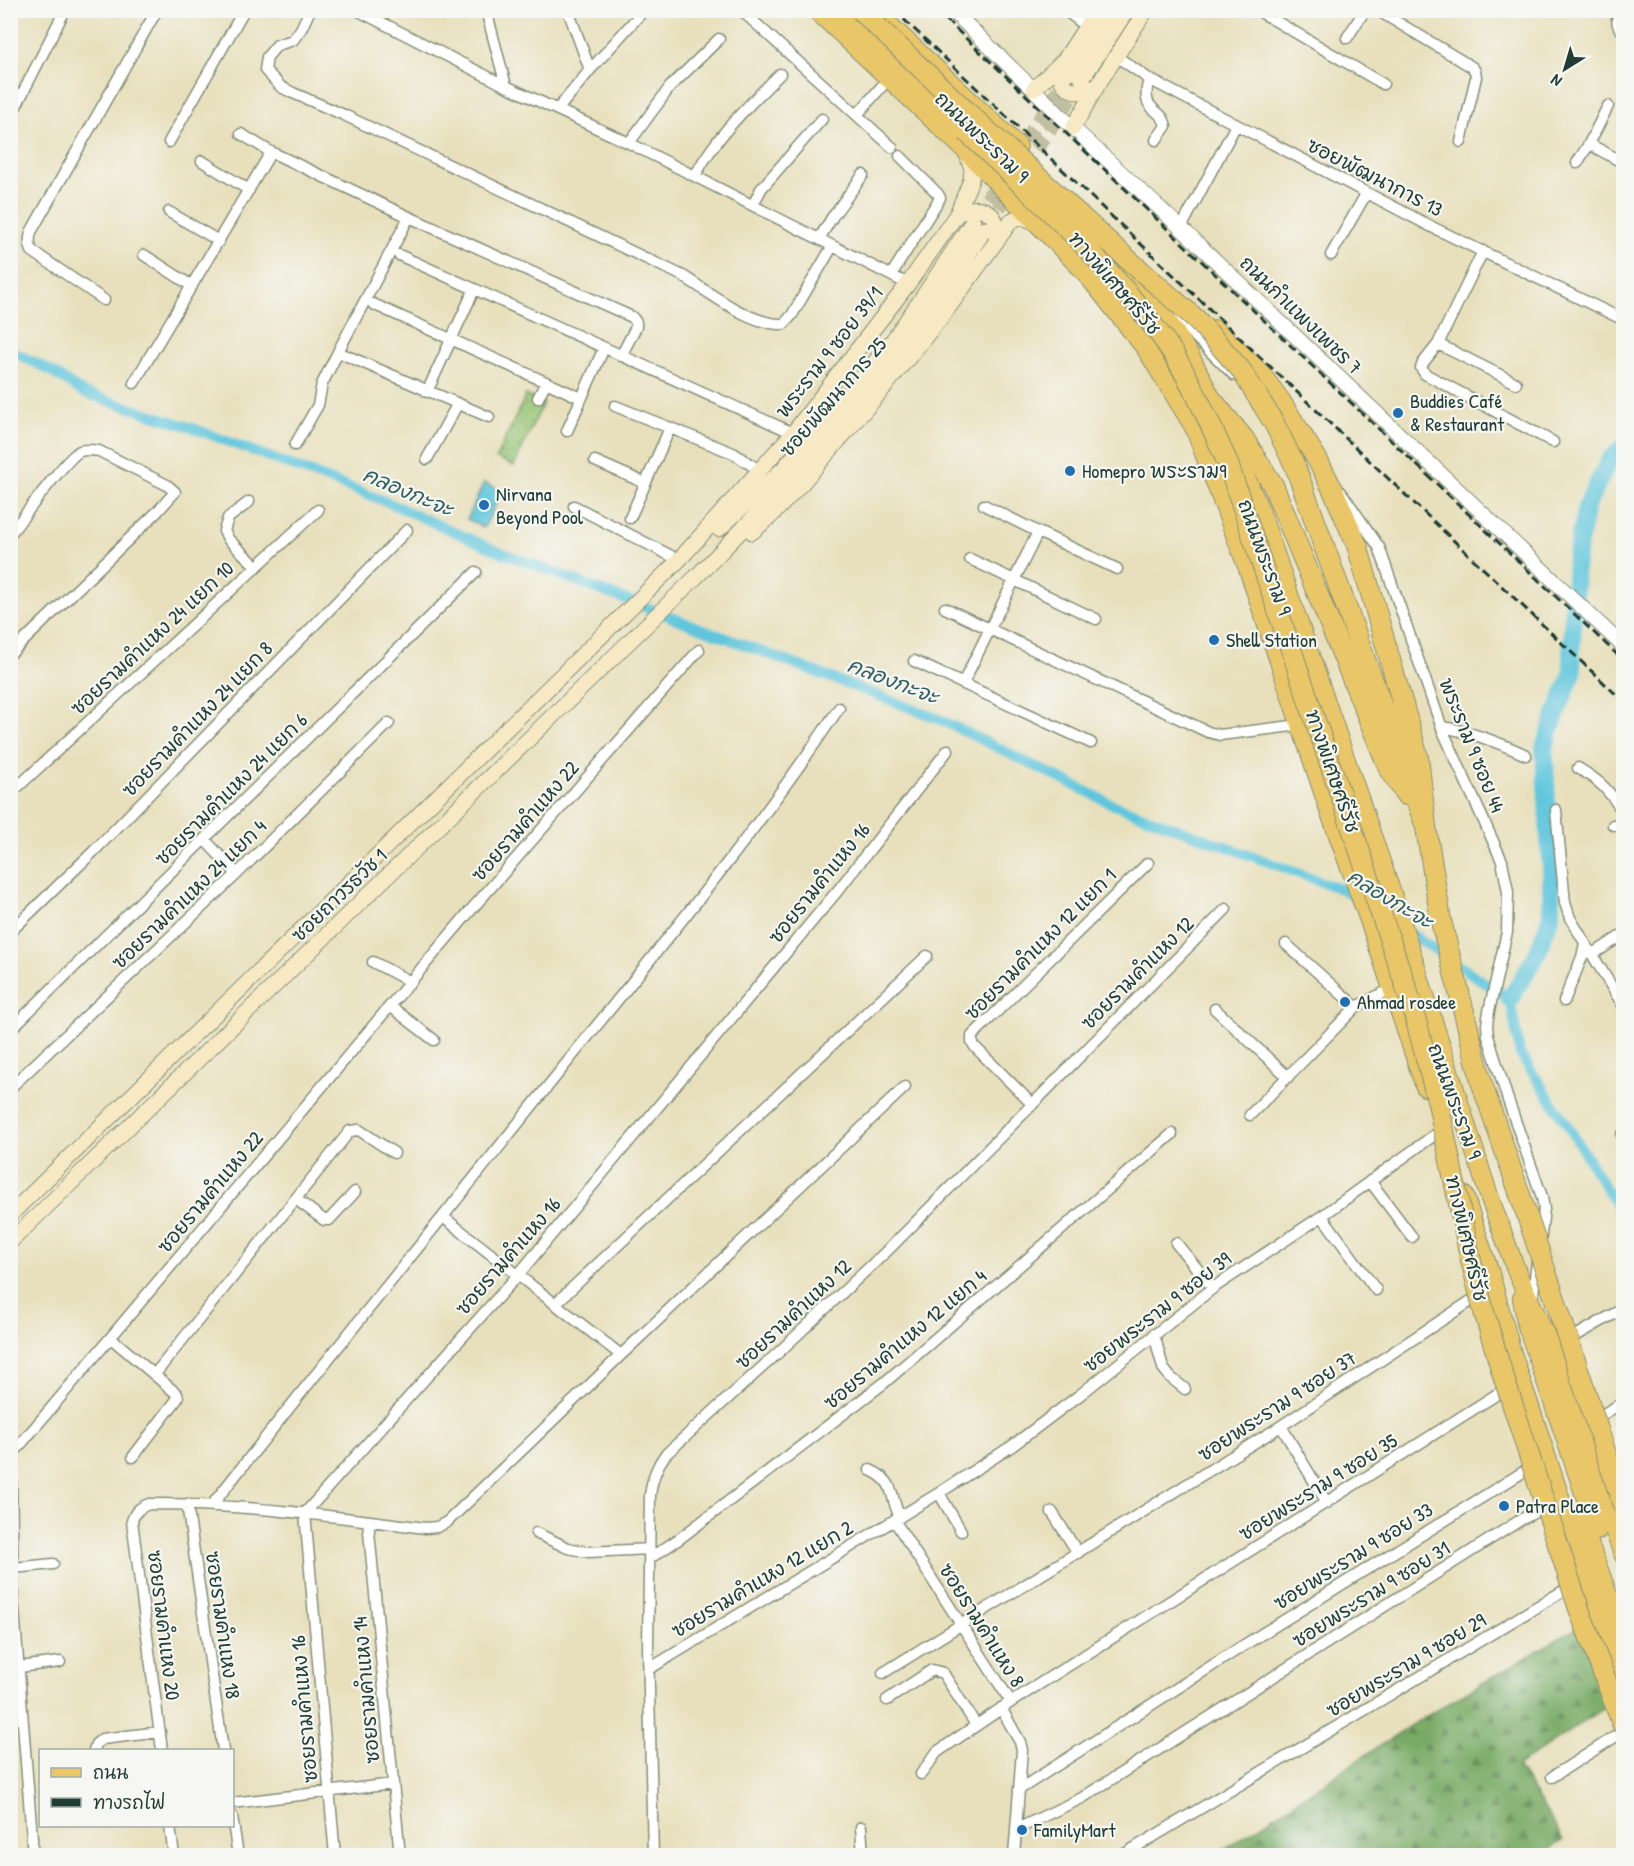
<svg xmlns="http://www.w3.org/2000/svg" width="1634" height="1866" font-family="'Patrick Hand','Playpen Sans Thai',sans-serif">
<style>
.grass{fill:url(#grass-dots);stroke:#5a8054;stroke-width:1.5}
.forest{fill:url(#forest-firs);stroke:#4c744c;stroke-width:1.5}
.water{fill:#5fc6dd;stroke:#3f8288;stroke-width:1.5}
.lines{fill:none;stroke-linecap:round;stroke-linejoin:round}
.canal{stroke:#5fc6dd;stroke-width:10}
.river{stroke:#5fc6dd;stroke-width:18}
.secondary-tunnel{stroke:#c0bfa1;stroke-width:15;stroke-dasharray:15 8;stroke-linecap:butt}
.minor-casing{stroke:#848e78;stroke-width:13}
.tertiary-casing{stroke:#848e78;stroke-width:16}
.secondary-casing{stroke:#848e78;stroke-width:17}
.primary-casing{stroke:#848e78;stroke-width:20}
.motorway-casing{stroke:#848e78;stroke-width:22}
.minor{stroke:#fff;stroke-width:10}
.tertiary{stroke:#fff;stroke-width:14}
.secondary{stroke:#f6e9c3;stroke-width:15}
.primary{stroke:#e9c769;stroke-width:18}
.motorway{stroke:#e9c769;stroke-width:20}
.rail{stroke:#1f3d34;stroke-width:3;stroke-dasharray:9 4.5;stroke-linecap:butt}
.motorway-bridge-casing{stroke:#848e78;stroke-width:22;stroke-linecap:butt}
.motorway-bridge{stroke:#e9c769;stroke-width:20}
.poi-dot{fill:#1f6fb2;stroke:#f6f6f2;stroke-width:2}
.labels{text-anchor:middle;stroke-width:4.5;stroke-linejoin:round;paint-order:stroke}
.street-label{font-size:20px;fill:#1f3d34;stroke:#f6f6f2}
.poi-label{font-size:20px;fill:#1f3d34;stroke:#f6f6f2;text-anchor:start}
.water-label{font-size:21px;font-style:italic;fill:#2f5f5e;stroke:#f6f6f2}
</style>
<defs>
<pattern id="grass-dots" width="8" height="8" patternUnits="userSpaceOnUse" patternTransform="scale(1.5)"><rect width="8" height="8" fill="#96c473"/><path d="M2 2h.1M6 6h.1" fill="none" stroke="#7aa05f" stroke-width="1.8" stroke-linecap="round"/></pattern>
<pattern id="forest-firs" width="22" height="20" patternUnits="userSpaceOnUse" patternTransform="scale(1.5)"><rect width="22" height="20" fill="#78aa65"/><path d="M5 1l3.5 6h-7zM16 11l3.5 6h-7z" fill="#628c54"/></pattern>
</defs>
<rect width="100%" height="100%" fill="#f6f6f2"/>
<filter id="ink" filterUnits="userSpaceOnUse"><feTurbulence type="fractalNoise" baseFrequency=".0167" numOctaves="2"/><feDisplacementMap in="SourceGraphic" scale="12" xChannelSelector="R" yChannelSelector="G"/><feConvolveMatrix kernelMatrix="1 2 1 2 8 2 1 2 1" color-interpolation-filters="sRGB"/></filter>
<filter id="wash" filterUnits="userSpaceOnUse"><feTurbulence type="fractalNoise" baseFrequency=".008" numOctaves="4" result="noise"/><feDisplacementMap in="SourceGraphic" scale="24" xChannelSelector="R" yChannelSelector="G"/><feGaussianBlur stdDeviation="1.35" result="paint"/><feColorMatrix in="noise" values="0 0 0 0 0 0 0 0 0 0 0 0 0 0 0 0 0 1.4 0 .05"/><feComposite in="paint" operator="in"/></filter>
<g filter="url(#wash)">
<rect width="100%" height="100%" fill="#e8e0bc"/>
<path class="grass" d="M526,395L543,403L514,466L496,458Z"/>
<path class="forest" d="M1592,1619L1621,1697L1517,1766L1564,1840L1541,1855L1214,1856L1411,1725Z"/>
<path class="water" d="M484,483L502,491L484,528L467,519Z"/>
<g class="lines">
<path class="canal" d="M10,350L49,370L84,393L190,427L311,473L387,502L495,550L939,719L1114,805L1346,891L1360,900
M1405,930L1510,999L1520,1054L1568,1126L1624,1218"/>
<path class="river" d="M1510,999L1537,954L1551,916V871L1544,748L1560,704L1573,672L1571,658L1576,558L1586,507L1610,459L1624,447"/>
</g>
</g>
<g filter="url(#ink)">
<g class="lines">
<path class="secondary-tunnel" d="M975,218L1070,73
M986,227L1081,81"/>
<g class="minor-casing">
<path id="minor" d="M310,10L301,29L293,40L277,45L267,57L265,70L281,87L293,93L344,115L683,276C710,293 752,326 784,324L792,315L832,247
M357,10L506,86L629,143L908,284
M486,10L506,86
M568,10L590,70
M741,10L892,147
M1065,10L1086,26
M1257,10L1383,84
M1377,10L1472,67L1475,71L1476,77L1461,142
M1619,10C1616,19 1616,27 1624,32
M1347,38L1365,10
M1116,56L1149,79L1432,227L1624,320
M1149,79C1139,114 1162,106 1166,126L1156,140
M557,110L590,70L644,10
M857,115L889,78
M10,118L65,10
M241,134L271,152L409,217L632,317L636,322V327L621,356
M169,142L244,10
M629,143L670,87L719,39
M1589,144L1624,163
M202,161L249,190
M1577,163L1589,144L1608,106
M695,176C716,136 748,106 780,74
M753,205L761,189L822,119
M169,212L219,241
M1181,228L1236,125
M819,239L833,216L863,175
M1483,251L1438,344L1516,383
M144,255L192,286
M399,255L793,433
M1331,255L1366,194
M891,275L940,198L938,194L900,156
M104,300L32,251C29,244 29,240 31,232L157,10
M373,304L581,398
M1168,310L1234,375
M1438,344L1423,363L1421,368L1425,374L1553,442
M345,355L489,417
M134,383L271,152
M427,392L474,290
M538,398L546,382
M615,406L733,453L759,470
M567,431L604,348
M295,445L318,405L322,384L341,346L409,217
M427,459L457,405
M595,461L645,483
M1341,492L1379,547L1443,731L1502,861L1508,892L1507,932L1489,1011L1487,1025L1488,1036L1508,1100L1542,1197L1544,1209L1540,1243
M249,502L228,518L224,531L229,540L256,566
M984,505L1038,532
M574,506L679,560
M630,518L670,428
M10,534C23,518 66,458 80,451C86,449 92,450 99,451L167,485L175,492L157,512L10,654
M970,559L1096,619
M945,608L1208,732L1220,735L1300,725
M914,661L1091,743
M963,683L1038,532L1117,569
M1442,727C1472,732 1498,742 1526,755
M1578,768C1603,783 1608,790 1624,813
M10,794L318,510
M1556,810L1565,903L1570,918L1624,1007
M1613,825L1624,824
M205,840L237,874
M10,932L93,852L407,530
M1286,944L1356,1007
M1592,955L1624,934
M373,962L411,982
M1564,1001L1582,957L1585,943
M390,1006L434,1040
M1215,1009L1288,1077
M10,1030L476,572
M10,1088L237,874L389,723
M1032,1104L975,1047L972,1042V1036L1148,863
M1250,1115L1356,1007L1391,989
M1622,1135L1624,1134
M1370,1181L1412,1237
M297,1200L324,1220H329L355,1192
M1322,1216L1376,1290
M443,1217L621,1355
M1176,1243L1213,1288
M1532,1302L1537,1261
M555,1304L927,956
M1154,1334L1163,1368L1170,1377L1185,1389
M111,1338L177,1394L178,1398L133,1457
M1567,1341L1624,1308
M155,1374L350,1131L359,1130L394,1153
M1593,1420L1624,1402
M1281,1426L1327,1503
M1606,1467L1624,1456
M870,1470C897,1482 889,1496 900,1517
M939,1493L961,1531
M187,1504L223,1750
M212,1505C335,1349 461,1195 585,1040C673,932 762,824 839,708
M1052,1512L1078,1553
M894,1520L1011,1702
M368,1521L400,1856
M536,1533L568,1548L588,1552L650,1549
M650,1558L679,1539L884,1383L1172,1134
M13,1568L53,1564
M19,1667L60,1662
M649,1669L939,1493L1012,1446L1081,1394L1213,1288L1322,1216L1440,1131
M883,1673L1281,1426L1483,1293
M887,1700L932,1670L943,1673L976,1725
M1001,1708L1020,1742L1022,1750L1014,1856
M94,1750L96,1744L102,1739L160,1732
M162,1750L132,1521C135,1511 139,1508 149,1504C241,1504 333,1516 425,1528L437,1527L447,1522L621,1355L905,1087
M921,1774L937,1752L1011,1702L1510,1386
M1552,1777L1624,1731
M1020,1789L1249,1642L1536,1464
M232,1803L393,1784
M232,1816L238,1856
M170,1826L174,1856
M861,1827L863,1856
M1017,1829L1082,1798L1522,1519L1549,1505
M32,1856V1838L13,1597L11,1468V1459L15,1451L464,918L699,650
M335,1856L305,1513L518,1275L839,889L948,750
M653,1856L648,1647L650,1495C652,1479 656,1467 665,1455L779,1352L890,1248L1226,909
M1121,1856L1573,1585"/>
</g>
<g class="tertiary-casing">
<path id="tertiary" d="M952,10L1073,128L1181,228L1624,647"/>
</g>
<g class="secondary-casing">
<path id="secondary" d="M1065,59C1057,75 1059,86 1077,92L1097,86
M1071,72L1112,10
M1082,79L1127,10
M1034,89L1065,59L1097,10
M1073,128L1097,86L1146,10
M957,214C964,211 973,207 981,209C997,213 999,229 996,241
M719,529L784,468L850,392L893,340L924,295L973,221
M752,532L771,516L802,483L887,384L946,311L1011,221C1021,214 1028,219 1038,224
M10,1215L679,560L793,433L908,284L957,214L971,180L972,169L966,152
M10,1242L696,577C767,505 835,432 899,353C930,314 957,271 985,229"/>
</g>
<g class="primary-casing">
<path id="primary" d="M816,10L964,149L1084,271L1146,349L1194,427L1248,569L1330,813L1370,923L1425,1087
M879,15L1018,146
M1127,266L1162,312L1190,356L1213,401L1260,510L1398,911L1489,1196L1518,1275L1552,1349L1593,1475L1624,1556
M1464,1195L1489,1270L1512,1353L1608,1641L1624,1681
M1522,1298L1526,1323L1597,1531
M1578,1514L1624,1637"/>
</g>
<g class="motorway-casing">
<path id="motorway" d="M838,10L967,132
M1214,330L1239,352L1261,375L1281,402L1317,459L1333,490L1357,545L1418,757L1426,827
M1213,401L1244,439L1273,485L1388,766L1406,795
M1295,466L1426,827L1441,921"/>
</g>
<use href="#minor" class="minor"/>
<use href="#tertiary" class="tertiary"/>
<use href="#secondary" class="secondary"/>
<use href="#primary" class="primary"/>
<use href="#motorway" class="motorway"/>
<path class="rail" d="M894,10L1624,702
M936,10L1624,661"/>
<g class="motorway-bridge-casing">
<path id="motorway-bridge" d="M860,10L967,112L1123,255L1197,320L1241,370L1274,423L1295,466
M967,132C1032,195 1102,256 1156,329C1187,369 1206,416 1227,461L1411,1002L1438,1103L1469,1252L1484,1312L1502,1372L1580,1612L1624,1728
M1441,921L1482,1084L1534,1236L1624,1508"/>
</g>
<use href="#motorway-bridge" class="motorway-bridge"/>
</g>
</g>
<g class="poi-dot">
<circle cx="1398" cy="413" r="6"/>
<circle cx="1070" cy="471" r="6"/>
<circle cx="484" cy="505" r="6"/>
<circle cx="1214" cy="640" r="6"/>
<circle cx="1345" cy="1002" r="6"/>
<circle cx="1504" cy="1506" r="6"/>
<circle cx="1022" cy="1830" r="6"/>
</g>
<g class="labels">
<g class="street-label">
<text transform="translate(982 137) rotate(44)" y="7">ถนนพระราม 9</text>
<text transform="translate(1375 177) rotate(27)" y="7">ซอยพัฒนาการ 13</text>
<text transform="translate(1115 283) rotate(49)" y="7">ทางพิเศษศรีรัช</text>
<text transform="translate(1301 315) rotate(44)" y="7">ถนนกำแพงเพชร 7</text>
<text transform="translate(829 352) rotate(-52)" y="7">พระราม 9 ซอย 39/1</text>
<text transform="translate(833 397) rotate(-49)" y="7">ซอยพัฒนาการ 25</text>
<text transform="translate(1265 557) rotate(70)" y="7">ถนนพระราม 9</text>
<text transform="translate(152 638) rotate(-43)" y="7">ซอยรามคำแหง 24 แยก 10</text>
<text transform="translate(197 719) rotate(-46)" y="7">ซอยรามคำแหง 24 แยก 8</text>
<text transform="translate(1472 745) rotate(68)" y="7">พระราม 9 ซอย 44</text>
<text transform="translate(1333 771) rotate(71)" y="7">ทางพิเศษศรีรัช</text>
<text transform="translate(231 789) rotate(-45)" y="7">ซอยรามคำแหง 24 แยก 6</text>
<text transform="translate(525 821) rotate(-49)" y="7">ซอยรามคำแหง 22</text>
<text transform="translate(819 883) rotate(-51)" y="7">ซอยรามคำแหง 16</text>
<text transform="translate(189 894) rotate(-44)" y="7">ซอยรามคำแหง 24 แยก 4</text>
<text transform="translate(339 895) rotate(-44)" y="7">ซอยถาวรธวัช 1</text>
<text transform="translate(1040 944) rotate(-45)" y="7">ซอยรามคำแหง 12 แยก 1</text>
<text transform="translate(1137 973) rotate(-45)" y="7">ซอยรามคำแหง 12</text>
<text transform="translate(1455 1101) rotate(70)" y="7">ถนนพระราม 9</text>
<text transform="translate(210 1192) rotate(-50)" y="7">ซอยรามคำแหง 22</text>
<text transform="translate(1467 1238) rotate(77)" y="7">ทางพิเศษศรีรัช</text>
<text transform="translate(508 1256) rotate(-49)" y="7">ซอยรามคำแหง 16</text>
<text transform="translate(1157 1312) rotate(-38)" y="7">ซอยพระราม 9 ซอย 39</text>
<text transform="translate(793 1314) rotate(-43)" y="7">ซอยรามคำแหง 12</text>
<text transform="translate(905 1339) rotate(-40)" y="7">ซอยรามคำแหง 12 แยก 4</text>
<text transform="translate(1277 1406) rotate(-33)" y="7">ซอยพระราม 9 ซอย 37</text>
<text transform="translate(1318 1487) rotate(-32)" y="7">ซอยพระราม 9 ซอย 35</text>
<text transform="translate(1353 1556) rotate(-32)" y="7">ซอยพระราม 9 ซอย 33</text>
<text transform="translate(762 1579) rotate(-31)" y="7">ซอยรามคำแหง 12 แยก 2</text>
<text transform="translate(1371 1594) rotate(-32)" y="7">ซอยพระราม 9 ซอย 31</text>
<text transform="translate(164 1625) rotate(83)" y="7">ซอยรามคำแหง 20</text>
<text transform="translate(223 1625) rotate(82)" y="7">ซอยรามคำแหง 18</text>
<text transform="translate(982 1625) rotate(58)" y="7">ซอยรามคำแหง 8</text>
<text transform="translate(1406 1665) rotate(-31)" y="7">ซอยพระราม 9 ซอย 29</text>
<text transform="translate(366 1690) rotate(-95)" y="7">ซอยรามคำแหง 14</text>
<text transform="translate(304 1709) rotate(-95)" y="7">ซอยรามคำแหง 16</text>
</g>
<g class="poi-label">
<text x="1410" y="408">Buddies Café<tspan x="1410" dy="23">&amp; Restaurant</tspan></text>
<text x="1082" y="478">Homepro พระราม9</text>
<text x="496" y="501">Nirvana<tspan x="496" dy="23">Beyond Pool</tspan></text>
<text x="1226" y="647">Shell Station</text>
<text x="1357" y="1009">Ahmad rosdee</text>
<text x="1516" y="1513">Patra Place</text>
<text x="1034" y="1837">FamilyMart</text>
</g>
<g class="water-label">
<text transform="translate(408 492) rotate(23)" y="7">คลองกะจะ</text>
<text transform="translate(893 681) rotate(21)" y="7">คลองกะจะ</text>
<text transform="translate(1390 899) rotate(31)" y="7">คลองกะจะ</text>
</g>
</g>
<rect width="1634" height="1866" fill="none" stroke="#f6f6f2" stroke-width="36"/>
<rect x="39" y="1749" width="195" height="78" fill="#f6f6f2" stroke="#a0aca6" stroke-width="1.5"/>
<rect x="51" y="1768" width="30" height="9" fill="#e9c769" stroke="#a0aca6" stroke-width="1.5"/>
<text x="93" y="1779" font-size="18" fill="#1f3d34">ถนน</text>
<rect x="51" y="1798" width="30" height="9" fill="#1f3d34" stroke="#a0aca6" stroke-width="1.5"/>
<text x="93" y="1809" font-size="18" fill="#1f3d34">ทางรถไฟ</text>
<g transform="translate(1565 69) rotate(217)" stroke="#f6f6f2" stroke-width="4.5" paint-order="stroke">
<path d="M0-4.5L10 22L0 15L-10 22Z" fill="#1f3d34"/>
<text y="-9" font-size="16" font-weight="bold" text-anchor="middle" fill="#1f3d34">N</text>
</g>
</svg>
